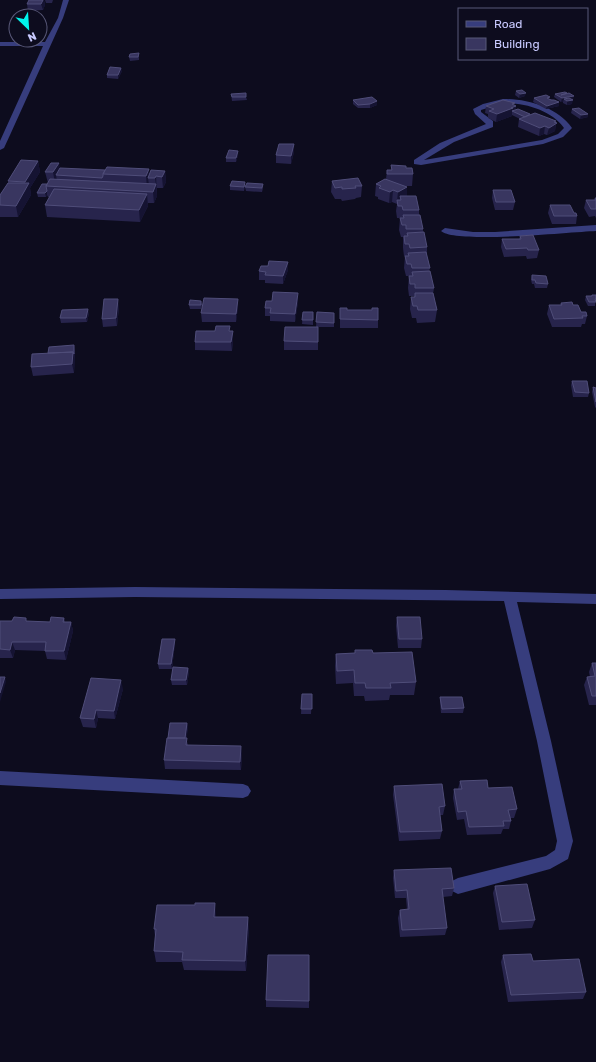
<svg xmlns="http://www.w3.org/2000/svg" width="596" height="1062" font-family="Rubik,sans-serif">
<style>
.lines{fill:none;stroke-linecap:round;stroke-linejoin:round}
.minor{fill:#373d7d;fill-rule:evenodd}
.wall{fill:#27244c}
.shaded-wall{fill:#151332}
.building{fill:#393660;stroke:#4f4d79}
</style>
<rect width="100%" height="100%" fill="#0d0c1e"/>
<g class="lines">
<path class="minor" d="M63,0H69L63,18L10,135L4,148L0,150V141L43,46H0V42H45L58,18Z
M503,99C528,99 557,107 572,128L563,137L543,144L421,165L414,164V160L440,143L486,124L475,114L473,109L483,104ZM503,103C525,103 551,110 564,128L558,134L542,140L424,160L454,142L493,127V121L481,112V110Z
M596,225V231C571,232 455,244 441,231L445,228L473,232H495Z
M135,587L446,590L596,594V604L517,602L551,741L573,841L568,859L550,869L458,894L452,891L450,886L452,881L458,878L546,856L555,850L557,841L537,741L504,601L135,597L0,599V589Z
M0,771L243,784L248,786L251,791L248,796L243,798L0,785Z"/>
</g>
<path class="wall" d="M29,0H44L45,5L43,10L28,11L27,4Z
M45,0H53L52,3H46Z
M16,29V40H36L35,41L14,40L13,33Z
M139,53V60L130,61L129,57Z
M122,71L118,79L107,78V75Z
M516,91L525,96L519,98L515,95Z
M567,93V94L573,100H572V104L567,105L563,103V102H561L554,97L555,94Z
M231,94L246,97L247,100L232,101Z
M534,98L550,99L559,102V106L546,109L533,102Z
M353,100L377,101V105L370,108H358L353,104Z
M515,103L514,105L516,106L515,110L556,123L555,131L547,135L544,134L539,136L518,127L519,119H520L512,115V116L496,122L488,118V114L485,113L486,106Z
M572,109L588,114V117L580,119L571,113Z
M294,144V152L291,164L276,163V155Z
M238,151V155L236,162H226V158Z
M38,161L40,172L30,188L31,195L18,217H0V195L8,183V181Z
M391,165L406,168L413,174L412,186H404L407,196L419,210V215L423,229V232L427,247V256L430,268L429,271L434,288L433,294L437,310L435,322L417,323L416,318H412L410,309L411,297H414V296H409L408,288L409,276H406L404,268L405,256H408H404L403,248V237H401L399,230L400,218H401H397L396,211L397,204L392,202L389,203L378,199V197L375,196L376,184L386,179L387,170H391Z
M60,169L150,174L165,171L166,182L163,188H157V196L154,203H148V206L140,222L47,217L45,205L49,197H48L47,195L46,197H38L37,193L48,183L45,172Z
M332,181L362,186L361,197L356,198L355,199L342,201L341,199H335L331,192Z
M230,186H245L244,191L230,190Z
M245,187L263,188L262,192L246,191Z
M493,190L515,202L513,210H495L492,198Z
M595,198H596V218L595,216L589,217L584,208L586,200H594Z
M550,205L574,213L577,216L576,224H552L548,213Z
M520,236L539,250L537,258L527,259L526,256L504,257L501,247L502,239H519Z
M288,262V270L283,284L265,283V280H259V271L268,266Z
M532,275L548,284L547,288H535L534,284H532L531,280Z
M592,295H596L595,306H588L585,300L586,296H591Z
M201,301L202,305L201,309H190L189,305Z
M298,302L295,322L270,321V316H265V308Z
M561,303L573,305L581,312L587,316L585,324H582L581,327H552L547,314L549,305H560Z
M119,307L117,326L103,327L102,319Z
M238,307L236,322H202L201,313Z
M340,308L378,320V328H340Z
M303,312H313V325L302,324Z
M317,312L334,313V327H316Z
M89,313L87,322L61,323L60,318Z
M318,327V350H284V341Z
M230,331L233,340L232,351L195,350V342Z
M75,350L74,373L33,376L31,367L48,353Z
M572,381L589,393L588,397H573L571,385Z
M593,387L596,388V408L595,407L592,392Z
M397,617L422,639L421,648H398L396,626Z
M64,618L65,622H71L73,631L66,660L47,659L45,651L15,650L13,658H0V621L50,622Z
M175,643L172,669H159L158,664Z
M355,650L373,653L416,682L414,695H390L389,700L365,701L364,696H354L353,683L336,684L335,666L336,654L355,653Z
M592,663H596V705H589L584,685L587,677H590L589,672Z
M188,668L189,672L187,685H172L171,680Z
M123,689L115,719L98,718L96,728L83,727L80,718Z
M302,694H312L311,714H301Z
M440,697L464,708L463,713H441L440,702Z
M187,723L188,728L186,738L188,745L242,754L241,770L165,769L164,760L168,738Z
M460,781L488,788L517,809L514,818H510L511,821L509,829H503L501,834L467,835L464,819L457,820L453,798L454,789H458Z
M394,786L445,806L443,815H440L442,831L440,839L399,841L393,795Z
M394,870L454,888L452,896L443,897L447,928L445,935L400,937L398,918L400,910H407L406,898H395L393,878Z
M495,886L535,920L532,928L499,930L493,893Z
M216,914V917L249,928L246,971L184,970L182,962H156L154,951L155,936L154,929Z
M309,955V1008L266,1007V1000Z
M503,955L533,961L586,992L583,999L508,1002L501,962Z"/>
<path class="shaded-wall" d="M43,0H44L45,5L43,10L41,4Z
M121,68L122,71L118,79V75Z
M526,93L525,96L519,98L520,94Z
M574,96L573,100L567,101L564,99L563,102H561L562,98Z
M573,100L572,104L567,105V101Z
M377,101V105L370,108V104Z
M559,102V106L546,109L547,106Z
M515,103L514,106H516L515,112L512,111V116L496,122L497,114L512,104Z
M588,114V117L580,119L581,115Z
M556,121L555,131L547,135L549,128L554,122Z
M545,126L544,134L539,136L540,128Z
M294,144V152L291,164V156Z
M238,151V155L236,162V158Z
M38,161L40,172L30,188L31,195L18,217L16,206L26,189L25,182Z
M59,163L61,174L56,175L57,181L55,183L53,172Z
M149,169L150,178H148L149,185L147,188L146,176Z
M165,171L166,182L163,188L162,177Z
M156,176L157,196L154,203L153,192L156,186L155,178Z
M245,182V186L244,191V187Z
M407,187V198L401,200L400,196V202L397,201L398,192Z
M393,190L392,202L389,203L390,192Z
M47,191V195L46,197L45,193Z
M147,194L148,206L140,222L139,210Z
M288,262V270L283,284V276Z
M298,293V302L295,322V314Z
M118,299L119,307L117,326L116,318Z
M238,299V307L236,322V314Z
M88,309L89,313L87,322L86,318Z
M233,331V340L232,351L231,342Z
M74,345L75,350V359L74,354Z
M73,352L75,360L74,373L72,364Z
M71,622L73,631L66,660L64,651Z
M175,639V643L172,669L171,664Z
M12,642L15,650L13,658L10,650Z
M188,668L189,672L187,685L186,680Z
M5,677L6,682L0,702V693Z
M121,680L123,689L115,719L114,711Z
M96,710L98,718L96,728L94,719Z
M187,723L188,728L186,744L185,740Z
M241,746L242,754L241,770L240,762Z
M215,903L216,914L215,928L214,917Z
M248,917L249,928L246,971L245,961Z"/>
<path class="building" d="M29,0H43L41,4H27Z
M16,29V33H13Z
M139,53L138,57H129L130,54Z
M110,67L121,68L118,75H107Z
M522,90L526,93L520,94L516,91Z
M565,92L567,93L561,95L569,93L574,96L562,98L555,94Z
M246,93V97H232L231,94Z
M546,95L550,97L547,98L551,100H554L559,102L547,106L534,98Z
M372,97L377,101L370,104L358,105L353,100Z
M569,98L573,100L567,101L564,99Z
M503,100L515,103L512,104L516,106L511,108H513L497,114L489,111L494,109L486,106Z
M579,108L588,114L581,115L572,109Z
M518,109L530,114L525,117L512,111Z
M535,113L556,121L554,122L557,123L549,128L545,126L540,128L519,119Z
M279,144H294L291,156L276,155Z
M229,150L238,151L236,158H226Z
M21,160L38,161L25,182L8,181Z
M51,163H59L53,172H45Z
M391,165L406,166V168H412L413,174H387V170H392Z
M107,167L149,169L146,176L103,174Z
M60,168L105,170L103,174V176L102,178L56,175Z
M151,170L165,171L162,177L156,176L155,178H148Z
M358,178L362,186H355L356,188L342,189V187L335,188L332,181Z
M50,179L156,184L153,192L46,186Z
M385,179L407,187L398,192L393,190L390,192L379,188L381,186L376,184Z
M232,181L245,182L244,187L230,186Z
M8,183H29L16,206L0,205V195Z
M247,183L263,184L262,188L245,187Z
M42,184H47L46,186L47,191L45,193H37Z
M54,189L147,194L139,210L45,205Z
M493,190H511L515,202H496Z
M400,196H416L419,210H403L402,206H398L397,200H401Z
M595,198H596V209H591L586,200H596Z
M550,205H570L574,213H576L577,216H554Z
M403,215H420L423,229H406V225H402L400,218H404Z
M424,232L427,247L410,248L409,244H405L404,236H408L407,233Z
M533,235L539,250H528L527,248L506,249L502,239H521L520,236Z
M426,252L430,268H412L411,264H407L405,256H409L408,253Z
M269,261L288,262L283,276L265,275L266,272L259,271L261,266H268Z
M430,271L434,288H415V284H410L409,276H413L412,272Z
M532,275L546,276L548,284L536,283L535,280H532Z
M273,292L298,293L295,314L270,313L271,308H265L266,301H272Z
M415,293H433L437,310H418L417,306H413L411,297H415Z
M592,295H596V299H595L596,302H589L586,296H592Z
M204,298L238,299L236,314L201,313Z
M104,299H118L116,318L102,319Z
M190,300L201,301V305H189Z
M572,302L573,305H578L581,312H586L587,316H582L583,318L554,319L549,305H562L561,303Z
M340,308H347V310H372V308H378V320L340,319Z
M88,309L86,318H60L62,310Z
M303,312H313V320H302Z
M317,312L334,313V323L316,322Z
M216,326H230L229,331H233L231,342H195L196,331H215Z
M285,327H318V342L284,341Z
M74,345V354L73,352L48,353L49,347Z
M73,352L72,364L31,367L32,354Z
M572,381H587L589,393L575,392Z
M593,387L596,388V402Z
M14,617L26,618V621L50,622L51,617L64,618L63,622H71L64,651H45L46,642H12L10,650L0,649V621H12Z
M397,617H420L422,639H399Z
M162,639H175L171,664H158Z
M355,650H372L373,653L412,652L416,682L390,683L391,688H366L365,683H355L354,670L337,671L336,654L355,653Z
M592,663H596V696H592L587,677L595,676Z
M173,667L188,668L186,680H171Z
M0,677H5L0,693Z
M91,678L121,680L114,711L96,710L94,719L80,718Z
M302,694H312V709H301Z
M440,697H462L464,708L442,709Z
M170,723H187L185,738H168Z
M167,738H187L186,745L241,746L240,762L164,760Z
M487,780L488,788L512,787L517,809L508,810L511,821H503L504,826L469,827L466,811L458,812L454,789H462L460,781Z
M442,784L445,806L439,807L442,831L400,832L394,786Z
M451,868L454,888L442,889L447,928L402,930L400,910L409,909L407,890L396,891L394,870Z
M527,884L535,920L502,922L495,886Z
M195,903H215L214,917H248L245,961L182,960L183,952L154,951L156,929H154L157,905H195Z
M531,954L533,961L579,959L586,992L511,995L503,955Z
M268,955H309V1001L266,1000Z"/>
<rect x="458" y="8" width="130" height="52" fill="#0d0c1e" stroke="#585878"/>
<rect x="466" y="21" width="20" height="6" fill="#373d7d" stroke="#585878"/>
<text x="494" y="28" font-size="12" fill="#c9caff">Road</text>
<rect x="466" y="38" width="20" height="12" fill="#393660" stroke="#585878"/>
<text x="494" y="48" font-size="12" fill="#c9caff">Building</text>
<g transform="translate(28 28) rotate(155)"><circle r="19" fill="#0d0c1e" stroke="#585878"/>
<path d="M0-3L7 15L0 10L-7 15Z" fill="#00f4ec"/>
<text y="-6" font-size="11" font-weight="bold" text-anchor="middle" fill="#c9caff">N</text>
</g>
</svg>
